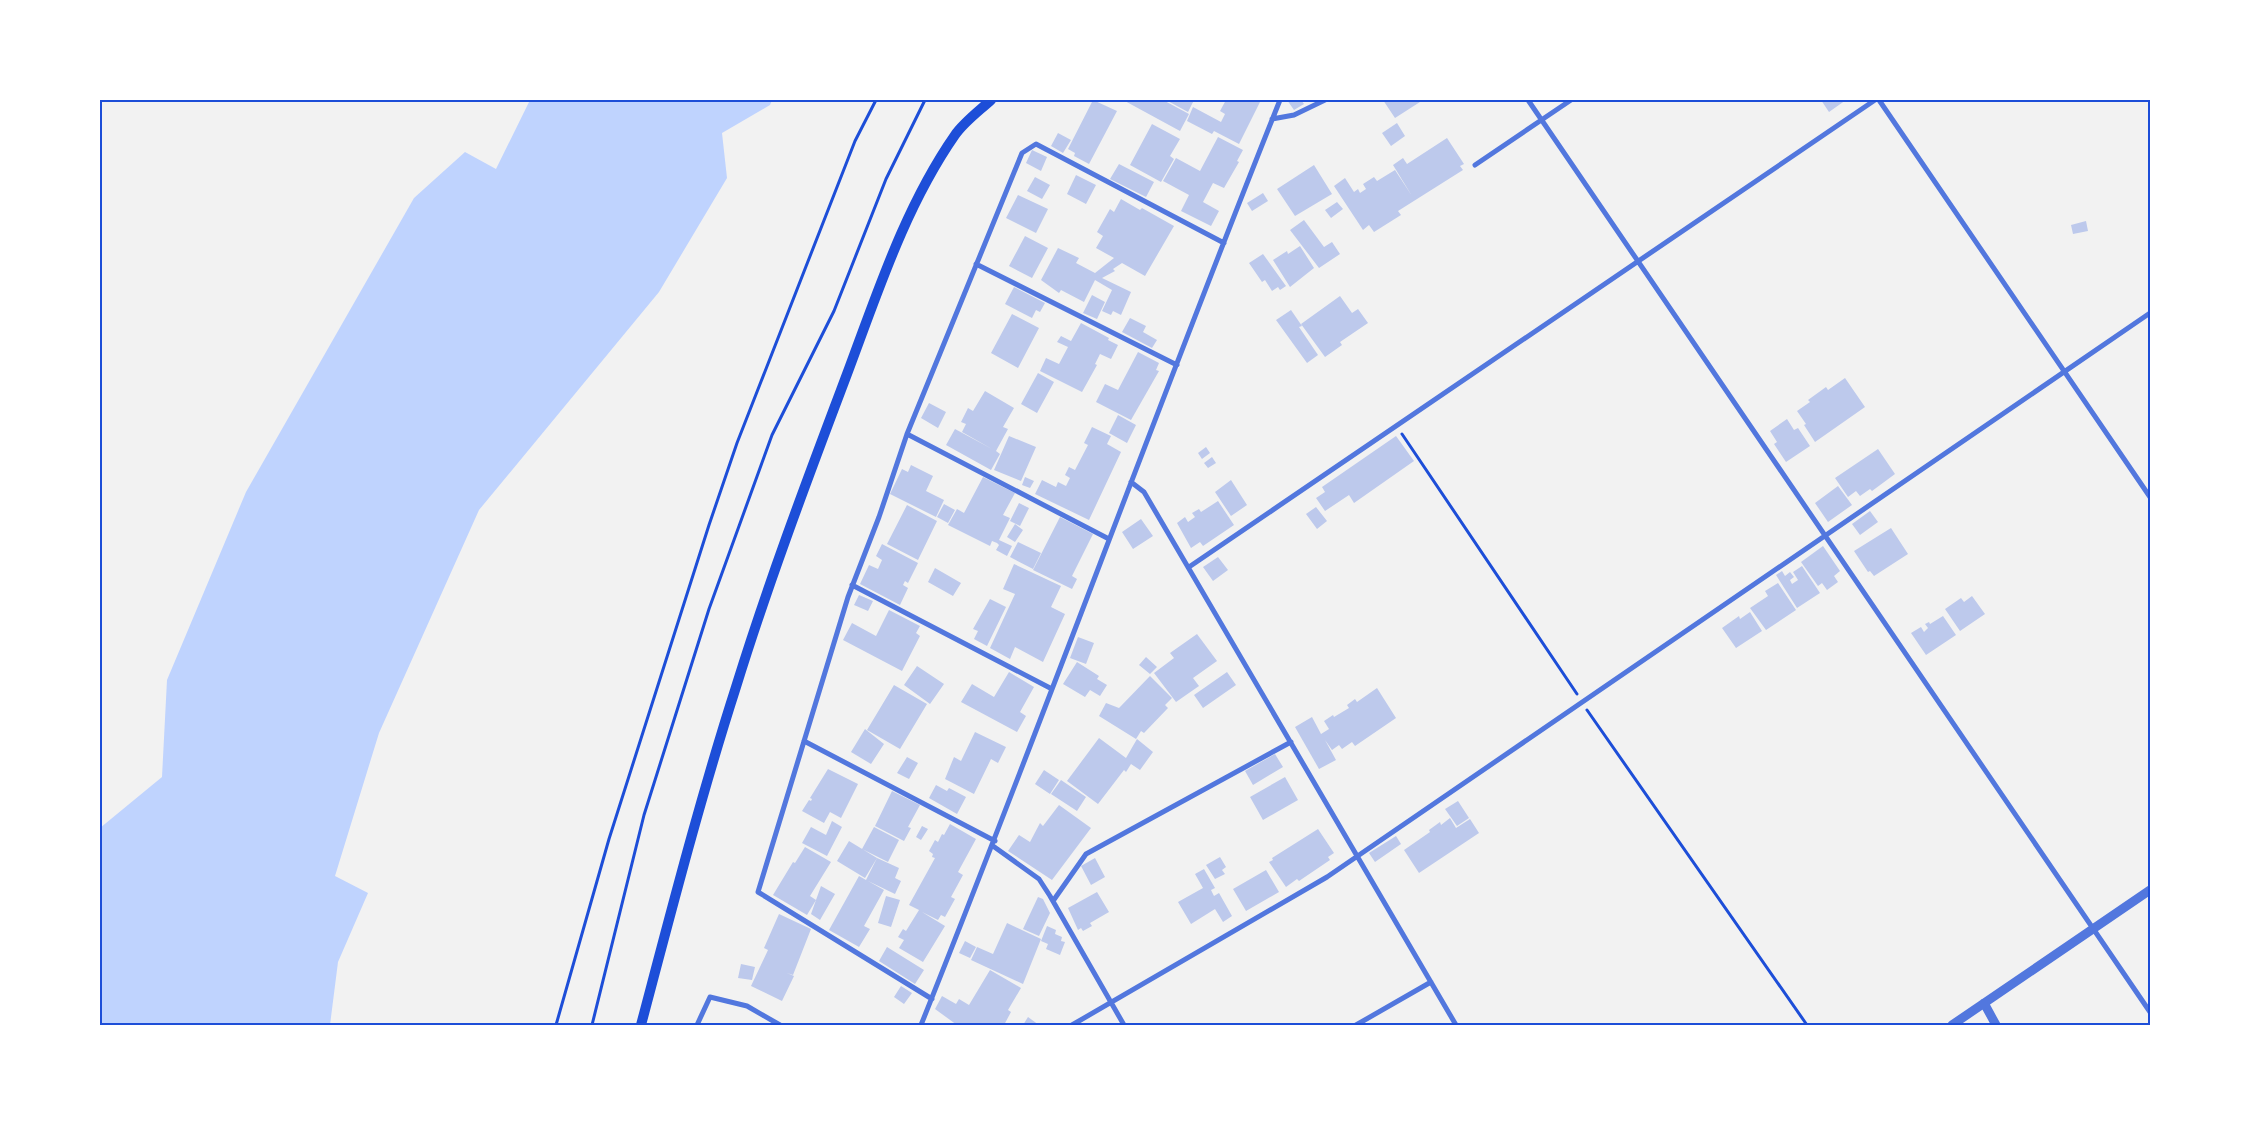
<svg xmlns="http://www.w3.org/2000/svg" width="2250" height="1125" font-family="'Asap Condensed',sans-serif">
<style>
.water{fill:#bfd3fe}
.building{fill:#bdc9ec}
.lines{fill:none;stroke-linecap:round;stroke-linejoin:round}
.path{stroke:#1d4ed8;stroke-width:3}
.minor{stroke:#5277de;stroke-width:5}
.tertiary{stroke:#5277de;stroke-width:9}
.secondary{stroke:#1d4ed8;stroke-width:10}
.neatline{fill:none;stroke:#1d4ed8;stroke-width:2}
</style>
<rect width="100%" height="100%" fill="#f2f2f2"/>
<path class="water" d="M530,100H772L770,105L722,133L727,178L659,292L479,510L379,733L335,876L368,893L338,962L330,1025H100V828L162,777L167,680L246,492L414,198L465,152L496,169Z"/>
<path class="building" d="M1093,100L1117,111L1089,164L1074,156L1075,153L1068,149Z
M1123,100H1163L1189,114L1180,131Z
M1166,100H1194L1188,112Z
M1226,100H1261L1239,144L1214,131L1212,134L1187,121L1193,107L1221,122L1225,114L1220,111Z
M1287,100H1301L1304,104L1294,110Z
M1383,100H1419L1420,102L1395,118Z
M1821,100H1846L1829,112Z
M1397,123L1405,136L1391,146L1382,133Z
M1152,124L1180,139L1170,156L1174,159L1161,182L1130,165Z
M1058,133L1071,140L1063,153L1051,146Z
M1218,137L1243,150L1237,161L1239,162L1224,188L1213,183L1203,202L1219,211L1211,226L1181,211L1189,195L1163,181L1176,158L1200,171Z
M1447,138L1464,164L1460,166L1463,170L1398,211L1401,215L1374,232L1369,225L1363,230L1334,186L1345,178L1354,192L1358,189L1360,193L1366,189L1363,184L1374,177L1377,181L1395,170L1412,196L1393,165L1403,158L1407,164Z
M1032,150L1047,157L1041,171L1026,163Z
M1119,164L1154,182L1146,197L1110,179Z
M1314,165L1332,194L1295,216L1277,189Z
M1076,175L1096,185L1086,204L1067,194Z
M1035,177L1050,185L1042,199L1027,191Z
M1263,193L1268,201L1252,211L1247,203Z
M1018,195L1048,209L1036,233L1006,218Z
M1121,199L1140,210L1142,208L1174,226L1145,276L1122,263L1113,269L1115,271L1102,278L1131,292L1121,315L1113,311L1111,315L1102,311L1112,290L1095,280L1084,302L1061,290L1059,293L1041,280L1058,248L1079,258L1076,263L1095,273L1114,258L1096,248L1103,236L1097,232L1110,209L1114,212Z
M1337,202L1343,209L1331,218L1325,210Z
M1304,220L1324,247L1332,242L1340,254L1319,268L1290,230Z
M2086,221L2088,231L2073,234L2071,225Z
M1025,236L1048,248L1032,278L1009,266Z
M1300,246L1314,268L1290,287L1273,260L1287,251L1288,254Z
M1263,254L1286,286L1280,290L1278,287L1272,291L1265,280L1262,282L1249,263Z
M1014,287L1045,303L1040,312L1036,310L1032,318L1005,304Z
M1092,295L1105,302L1097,319L1083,313Z
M1340,296L1352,313L1358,309L1368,323L1340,342L1342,345L1325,357L1301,324Z
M1291,310L1302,326L1299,327L1318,355L1307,363L1276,320Z
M1012,314L1039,328L1018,368L991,353Z
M1130,318L1146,326L1143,332L1157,340L1152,348L1122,332Z
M1081,323L1109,338L1108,340L1118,345L1111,359L1100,354L1095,364L1097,365L1082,392L1040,371L1046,358L1059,364L1068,347L1057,342L1061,336L1071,341Z
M1138,352L1159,363L1156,370L1159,371L1131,420L1096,402L1105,384L1118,390Z
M1038,373L1054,382L1037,413L1021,404Z
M1845,378L1865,407L1815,442L1804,425L1806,424L1797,411L1810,402L1808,400L1826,387L1828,390Z
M985,391L1014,408L1003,427L1008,429L996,451L1000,454L991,470L946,445L955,429L992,449L962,432L966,424L961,422L968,408L973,411Z
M929,403L946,412L938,428L921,418Z
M1118,415L1136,425L1127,443L1109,433Z
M1787,419L1794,430L1798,428L1810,446L1786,462L1774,444L1777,442L1770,431Z
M1092,427L1111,436L1107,444L1121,452L1089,520L1035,494L1042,480L1056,487L1058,482L1066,486L1070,478L1065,475L1069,467L1075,470L1088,445L1084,443Z
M1009,436L1036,447L1021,481L994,470Z
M1396,436L1414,461L1354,503L1349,495L1325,511L1316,498L1325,492L1322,487Z
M1206,447L1210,453L1202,459L1198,453Z
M1878,449L1895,474L1872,491L1870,489L1860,496L1856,491L1848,497L1835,478Z
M1212,457L1216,463L1208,468L1204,463Z
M911,465L933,476L926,491L944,500L936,517L890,494L902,469L908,472Z
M983,477L1015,493L1003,515L1010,518L999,540L1012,546L1007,556L996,550L999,545L997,543L992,541L990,546L948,525L957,509L964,513Z
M1025,477L1034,481L1030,488L1022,485Z
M1231,480L1247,505L1231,516L1215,492Z
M1838,486L1852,505L1828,522L1815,503Z
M1218,501L1234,525L1203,546L1200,542L1191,548L1177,523L1185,517L1188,522L1195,517L1192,513L1199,509L1201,512Z
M1019,503L1029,508L1020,526L1010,521Z
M944,504L955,510L948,523L937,517Z
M907,505L937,521L918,560L887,544Z
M1316,507L1327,521L1317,529L1306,514Z
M1870,511L1878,522L1860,535L1852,524Z
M1060,517L1093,534L1072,576L1077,579L1072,589L1033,570Z
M1141,519L1153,536L1133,549L1122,532Z
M1015,524L1023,530L1015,542L1007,537Z
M1891,528L1908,554L1874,576L1870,571L1868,572L1854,551Z
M1018,542L1041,553L1033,569L1010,557Z
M882,544L918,563L908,583L905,581L903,585L908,588L900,605L860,584L869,565L878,569L882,560L876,556Z
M1823,546L1840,571L1834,576L1838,582L1827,590L1822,583L1818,586L1801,562Z
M1218,557L1228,570L1213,581L1203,567Z
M1014,564L1061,586L1051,607L1065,614L1043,662L1015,647L1010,659L990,648L1015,594L1003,589Z
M1802,566L1820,593L1797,608L1776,575L1782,571L1785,576L1790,572L1794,577L1790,580L1792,584L1798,580L1793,572Z
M935,568L961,583L953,596L928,582Z
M1778,583L1796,610L1766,630L1750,608L1768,596L1765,591Z
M859,595L873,601L868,611L854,605Z
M1972,596L1985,614L1960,631L1945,609L1961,598L1964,602Z
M990,599L1006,607L987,646L974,639L978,631L973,629Z
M889,610L920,626L916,633L920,636L902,671L843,640L852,623L876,636Z
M1750,612L1762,631L1736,648L1722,628L1739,616L1740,619Z
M1943,616L1956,635L1926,655L1911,633L1921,627L1924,632L1928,628L1925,624L1929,622L1930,624Z
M1197,634L1217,661L1193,678L1199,686L1176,702L1154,673L1174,658L1170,653Z
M1078,637L1094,643L1086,664L1070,658Z
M1146,657L1157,667L1150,674L1139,665Z
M1077,662L1099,676L1097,679L1107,685L1100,696L1090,690L1085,697L1063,684Z
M917,666L944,684L930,704L904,685Z
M1009,672L1034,687L1020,712L1026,716L1017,732L961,702L972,684L994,697Z
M1227,672L1236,685L1203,708L1194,695Z
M1150,676L1172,698L1165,705L1168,708L1144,733L1141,731L1136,739L1099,716L1106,703L1119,708Z
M894,685L927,704L900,749L867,730Z
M1377,688L1396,718L1355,746L1352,742L1342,749L1339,745L1332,750L1325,740L1336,760L1319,769L1295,727L1312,717L1321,734L1329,729L1324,721L1333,715L1334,717L1349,708L1347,705L1355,699L1357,702Z
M865,729L884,744L871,764L851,752Z
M975,732L1006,747L998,763L991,759L974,794L945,779L954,757L961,761Z
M1099,738L1126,758L1137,739L1153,752L1140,770L1131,764L1126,772L1124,770L1098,804L1067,781Z
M1275,754L1283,767L1253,785L1245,771Z
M907,757L918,763L909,779L897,773Z
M828,769L858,784L841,818L830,812L824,823L802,811L809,800L811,801L812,799L810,798Z
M1044,770L1059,780L1050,794L1035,784Z
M1285,777L1298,800L1263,820L1250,797Z
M1061,780L1086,797L1077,811L1051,794Z
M936,785L947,791L949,788L966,797L957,814L929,798Z
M892,791L920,805L908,827L911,828L904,841L875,826Z
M1458,801L1469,818L1457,826L1445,809Z
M1059,805L1091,828L1052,880L1008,851L1019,835L1030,842L1040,823L1043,826Z
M1450,818L1456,828L1470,819L1479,833L1419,873L1404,850L1430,832L1429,830L1440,822L1441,825Z
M832,821L842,827L827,856L802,843L811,827L826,835Z
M950,824L976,839L958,872L963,875L951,897L955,899L945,917L941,915L938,920L922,912L945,926L923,962L899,948L904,940L898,937L903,929L906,931L919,910L909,905L935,858L932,857L933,854L929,851L935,840L938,842L942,834L944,835Z
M922,826L928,829L921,840L916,837Z
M874,827L899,840L888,862L878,857L879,854L878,857L862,849Z
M1318,829L1334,853L1328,857L1330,860L1299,881L1297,879L1286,887L1269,862L1273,860L1272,858Z
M1396,836L1401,844L1375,862L1369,853Z
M849,841L877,858L865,878L837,861Z
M805,847L831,862L810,896L816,900L807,915L773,895L793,862L795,863Z
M1220,857L1226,867L1222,870L1225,874L1215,879L1206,865Z
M877,858L899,868L895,878L901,881L895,894L868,881L884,890L864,926L870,929L859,947L829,930L859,876L866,880Z
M1095,858L1105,877L1091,885L1081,866Z
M1204,869L1215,888L1211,890L1214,896L1219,893L1232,916L1223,922L1215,909L1191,924L1178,902L1203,888L1195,874Z
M1266,870L1279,892L1246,911L1233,889Z
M821,886L835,894L820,920L811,914Z
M1097,892L1109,912L1090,923L1092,926L1083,931L1081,928L1078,930L1068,908Z
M886,896L900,900L891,927L878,923Z
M1038,897L1043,899L1050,913L1039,936L1023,929Z
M779,914L811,929L793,975L787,973L794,976L782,1001L751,986L768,950L764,948Z
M1007,923L1041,939L1023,984L971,960L977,947L993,954Z
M1047,926L1056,930L1055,934L1062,937L1061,941L1065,942L1060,955L1046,949L1048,944L1041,941Z
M965,941L976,947L970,958L959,953Z
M887,947L924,970L915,984L879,961Z
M741,964L755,967L752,980L738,978Z
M990,970L1021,988L1008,1010L1011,1012L1004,1025H957L935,1009L942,996L956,1004L959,999L969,1005Z
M901,986L912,993L904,1004L894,997Z
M1028,1017L1039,1025H1023Z"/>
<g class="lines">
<path class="path" d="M1402,434L1577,694
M1587,710L1807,1025
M556,1025L609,839L709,525L737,443L855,141L876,100
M592,1025L644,815L709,609L772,435L834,311L886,179L925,100"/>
<path class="minor" d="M1528,100L2150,1012
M1879,100L2150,497
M1272,119L1294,115L1325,100
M1475,165L1571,100
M976,264L1177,365
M907,434L1109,539
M1131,482L1144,492L1456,1025
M1189,567L1875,100
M852,585L1052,689
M804,741L995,841
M993,846L1039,879L1050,896L1124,1025
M1053,901L1086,854L1291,742
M932,999L758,892L848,597L879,517L907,434L1022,153L1036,144L1224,243
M697,1025L710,997L747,1006L780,1025
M921,1025C1044,718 1157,407 1280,100
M1072,1025L1327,877L2150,313
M1356,1025L1431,982"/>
<path class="tertiary" d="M1984,1003L1996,1025
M1952,1025L2150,890"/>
<path class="secondary" d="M641,1025C671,912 700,799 736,687C767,587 804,488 841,390C874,304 902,211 955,135C964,122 979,111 991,100"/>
</g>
<rect width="2250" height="1125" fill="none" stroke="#ffffff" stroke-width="202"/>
<rect x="101" y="101" width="2048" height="923" class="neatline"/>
</svg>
